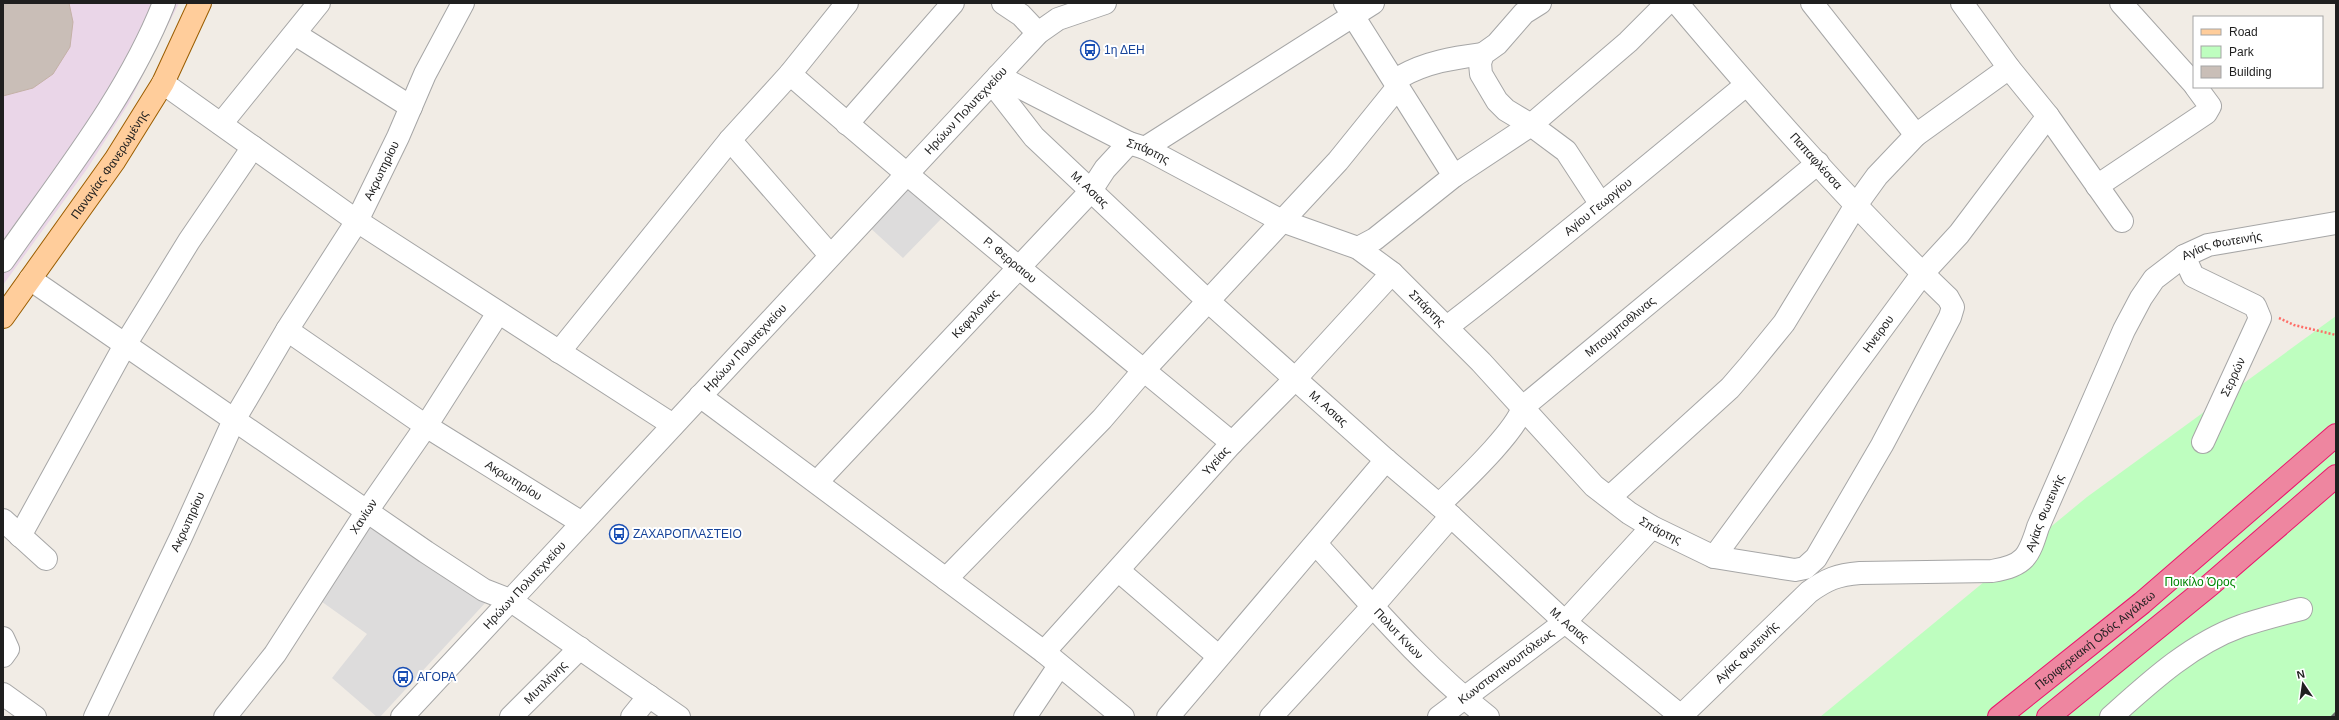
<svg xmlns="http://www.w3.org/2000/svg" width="2339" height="720" font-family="Arial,sans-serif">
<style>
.residential{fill:#dddcdc}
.industrial{fill:#ead6e8}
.park{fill:#befebf}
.building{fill:#c9beb7;stroke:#c4b1a6}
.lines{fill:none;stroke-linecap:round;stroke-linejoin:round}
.minor-casing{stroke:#a6a6a6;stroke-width:24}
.major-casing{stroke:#9a5d00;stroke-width:24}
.highway-casing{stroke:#ea176d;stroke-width:24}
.path{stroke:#ff6d67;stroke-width:2.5;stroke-dasharray:2 2;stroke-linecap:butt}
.minor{stroke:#fff;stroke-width:22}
.major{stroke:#ffcd9b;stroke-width:22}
.highway{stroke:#ee86a0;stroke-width:22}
.rail{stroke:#6d6d6d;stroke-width:3;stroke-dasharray:8 8;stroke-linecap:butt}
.labels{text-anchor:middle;stroke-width:4;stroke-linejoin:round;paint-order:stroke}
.transit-label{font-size:12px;fill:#164399;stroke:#fff;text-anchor:start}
.street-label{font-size:12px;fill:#1f1f1f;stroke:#fff}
.park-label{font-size:12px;fill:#028805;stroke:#fff}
</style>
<rect width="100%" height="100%" fill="#f1ece5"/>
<path class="residential" d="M905,185L942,218L903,258L867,225Z
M367,524L486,602L380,717H377L332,678L367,634L318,599Z"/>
<path class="industrial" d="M3,3H179L129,103L87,169L3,285Z"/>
<path class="park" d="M2336,316V717H1820L2087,497Z"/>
<path class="building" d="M3,3H69L73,22L70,47L53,74L33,88L3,96Z"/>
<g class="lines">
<g class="minor-casing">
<g id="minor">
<path d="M1003,3L1021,15L1038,33"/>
<path d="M1345,3L1454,176"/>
<path d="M1540,3L1524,13L1497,44L1483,54L1480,63L1481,74L1497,101L1506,110L1531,125L1566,151L1600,203"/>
<path d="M1812,3L1916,135"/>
<path d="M1962,3L2009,68L2048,116L2122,221"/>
<path d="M2121,3L2194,84"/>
<path d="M295,34L411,107"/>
<path id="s1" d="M790,74C935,200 1084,321 1232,443"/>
<path id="s2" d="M998,76L1129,143L1145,148L1282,221L1358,248L1392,273L1481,362L1594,486L1629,513L1652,527L1714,557L1795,570L1805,568L1816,558L1882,445L1950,317L1953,307L1948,298C1852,206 1763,105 1677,3"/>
<path d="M163,83L357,221L673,425"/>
<path id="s3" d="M992,83L1034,137L1208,301L1386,460L1439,505L1565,622L1681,716"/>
<path d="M221,124L319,3"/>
<path d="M847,124L953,3"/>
<path d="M730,140L830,255"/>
<path d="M1145,148L1373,3"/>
<path d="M2097,186L2206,113L2210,106L2196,87"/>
<path d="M1358,248L1375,239L1454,176L1531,125L1628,42L1667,3"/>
<path d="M2184,256L2193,276L2255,306L2260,318L2203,442"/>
<path d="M3,261C60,179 127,97 164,3"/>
<path d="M30,279L426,552L484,590L510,600L679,717"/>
<path id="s4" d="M1447,327C1549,249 1647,166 1746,85"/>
<path id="s5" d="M287,330L426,426L582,523"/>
<path d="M559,352L730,140L790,74L847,3"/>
<path d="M700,396L1044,652L1123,717"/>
<path id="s6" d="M817,482L1090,192L1105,169L1129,143"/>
<path d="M1610,497L1730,388L1749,366L1784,323L1856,205L1877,176L1916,135L2009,68"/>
<path id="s7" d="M1439,505C1460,484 1516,432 1523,407L1818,163"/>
<path d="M3,520L46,559"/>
<path d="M20,536L125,345L189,241L253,147"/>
<path id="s8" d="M1316,544C1370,603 1424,667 1488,717"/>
<path id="s9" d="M1714,557L1923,273L1959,234L2048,116"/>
<path d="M1119,571L1218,656"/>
<path d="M946,579L1102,419L1144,370L1338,161L1397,88L1400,77C1426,62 1453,58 1483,54"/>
<path d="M3,638L8,649L3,656"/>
<path id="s10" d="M1044,652L1232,443L1296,378L1392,273"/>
<path d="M3,694L35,717"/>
<path id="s11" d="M95,717L181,537L234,420L287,330L357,221L398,137L425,74L463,3"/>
<path id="s12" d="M225,717L275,654L367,511L426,426L498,313"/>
<path id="s13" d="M402,717L1038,33L1058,19L1105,3"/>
<path id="s14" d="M511,717L580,648"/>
<path d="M632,717L649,696"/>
<path d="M1025,717L1059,666"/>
<path d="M1168,717L1386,460"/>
<path d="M1271,717L1373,606L1451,516"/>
<path id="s15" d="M1439,717L1565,622L1652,527"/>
<path id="s16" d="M1680,717L1809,592C1827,579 1837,575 1860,573L1992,571C2025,566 2029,556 2038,527L2124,330L2141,298L2154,279L2184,256L2208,245L2336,223"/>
<path d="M2111,717C2150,682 2191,644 2241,626C2261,619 2281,614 2301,609"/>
</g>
</g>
<g class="major-casing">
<g id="major">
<path id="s17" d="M3,317L115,160L163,83L200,3"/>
</g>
</g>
<g class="highway-casing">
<g id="highway">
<path id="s18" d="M1999,717L2142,603L2336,435"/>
<path d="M2048,717L2210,585L2336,476"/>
</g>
</g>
<path class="path" d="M2279,318L2294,325L2336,335"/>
<use href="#minor" class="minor"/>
<use href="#major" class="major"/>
<use href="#highway" class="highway"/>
<path class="rail" d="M2332,717L2336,713"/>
</g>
<defs>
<g id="bus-ring" transform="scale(1)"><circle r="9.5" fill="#fff" stroke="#1a4fb4" stroke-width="1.5"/><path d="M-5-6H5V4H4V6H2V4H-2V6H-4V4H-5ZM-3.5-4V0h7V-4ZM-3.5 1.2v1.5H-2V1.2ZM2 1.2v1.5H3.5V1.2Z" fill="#1a4fb4"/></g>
</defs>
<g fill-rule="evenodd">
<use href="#bus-ring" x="1090" y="50"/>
<use href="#bus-ring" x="619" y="534"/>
<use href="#bus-ring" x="403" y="677"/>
</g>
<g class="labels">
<g class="transit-label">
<text x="1104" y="54">1η ΔΕΗ</text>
<text x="633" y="538">ΖΑΧΑΡΟΠΛΑΣΤΕΙΟ</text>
<text x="417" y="681">ΑΓΟΡΑ</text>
</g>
<g class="street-label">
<text dy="4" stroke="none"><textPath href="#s13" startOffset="828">Ηρώων Πολυτεχνείου</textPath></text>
<text dy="4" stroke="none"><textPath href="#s2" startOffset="168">Σπάρτης</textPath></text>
<text transform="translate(1816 161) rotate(48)" y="4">Παπαφλέσσα</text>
<text dy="4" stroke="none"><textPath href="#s17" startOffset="186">Παναγίας Φανερωμένης</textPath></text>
<text dy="4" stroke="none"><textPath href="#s11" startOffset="618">Ακρωτηρίου</textPath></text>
<text dy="4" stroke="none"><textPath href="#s3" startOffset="145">Μ. Ασιας</textPath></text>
<text dy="4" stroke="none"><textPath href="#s4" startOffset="193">Αγίου Γεωργίου</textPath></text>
<text dy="4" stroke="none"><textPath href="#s16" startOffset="788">Αγίας Φωτεινής</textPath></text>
<text dy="4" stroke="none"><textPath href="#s1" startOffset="288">Ρ. Φερραιου</textPath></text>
<text dy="4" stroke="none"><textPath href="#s2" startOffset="492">Σπάρτης</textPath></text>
<text dy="4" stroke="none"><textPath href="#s6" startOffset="231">Κεφαλονιας</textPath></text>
<text dy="4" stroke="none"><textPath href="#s7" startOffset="256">Μπουμποθλινας</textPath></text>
<text dy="4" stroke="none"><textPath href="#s9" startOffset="277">Ηνειρου</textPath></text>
<text dy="4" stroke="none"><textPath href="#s13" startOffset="504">Ηρώων Πολυτεχνείου</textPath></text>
<text transform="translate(2233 377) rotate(-65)" y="4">Σερρών</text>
<text dy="4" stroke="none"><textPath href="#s3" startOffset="469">Μ. Ασιας</textPath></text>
<text dy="4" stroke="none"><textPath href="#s10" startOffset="257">Υγείας</textPath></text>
<text dy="4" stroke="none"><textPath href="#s5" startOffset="272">Ακρωτηρίου</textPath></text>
<text dy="4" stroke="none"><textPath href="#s16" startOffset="452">Αγίας Φωτεινής</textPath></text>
<text dy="4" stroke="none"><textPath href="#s12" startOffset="244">Χανίων</textPath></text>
<text dy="4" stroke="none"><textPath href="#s11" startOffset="216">Ακρωτηρίου</textPath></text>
<text dy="4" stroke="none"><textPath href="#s2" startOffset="816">Σπάρτης</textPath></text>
<text dy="4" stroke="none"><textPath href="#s13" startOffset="180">Ηρώων Πολυτεχνείου</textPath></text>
<text dy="4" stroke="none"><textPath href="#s3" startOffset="793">Μ. Ασιας</textPath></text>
<text dy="4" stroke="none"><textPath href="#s8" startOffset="122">Πολυτ Κνων</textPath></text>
<text dy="4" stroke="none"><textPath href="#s18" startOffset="123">Περιφερειακή Οδός Αιγάλεω</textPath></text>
<text dy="4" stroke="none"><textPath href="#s16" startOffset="93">Αγίας Φωτεινής</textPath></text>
<text dy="4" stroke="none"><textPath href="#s15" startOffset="84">Κωνσταντινουπόλεως</textPath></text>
<text dy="4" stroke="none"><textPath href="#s14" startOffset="49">Μυτιλήνης</textPath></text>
</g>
<g class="park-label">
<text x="2200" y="586">Ποικίλο Όρος</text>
</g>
</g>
<rect width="2339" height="720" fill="none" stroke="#1f1f1f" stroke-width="8"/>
<rect x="2193" y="16" width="130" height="72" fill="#ffffff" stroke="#a5a5a5"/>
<rect x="2201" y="29" width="20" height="6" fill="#ffcd9b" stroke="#a5a5a5"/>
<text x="2229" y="36" font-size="12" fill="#1f1f1f">Road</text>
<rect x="2201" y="46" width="20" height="12" fill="#befebf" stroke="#a5a5a5"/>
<text x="2229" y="56" font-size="12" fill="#1f1f1f">Park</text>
<rect x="2201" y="66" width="20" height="12" fill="#c9beb7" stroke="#a5a5a5"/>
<text x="2229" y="76" font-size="12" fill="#1f1f1f">Building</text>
<g transform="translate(2303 684) rotate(347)" stroke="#ffffff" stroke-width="3" paint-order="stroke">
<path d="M0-3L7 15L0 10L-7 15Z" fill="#1f1f1f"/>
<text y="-6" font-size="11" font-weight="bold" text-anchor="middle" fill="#1f1f1f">N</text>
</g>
</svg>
